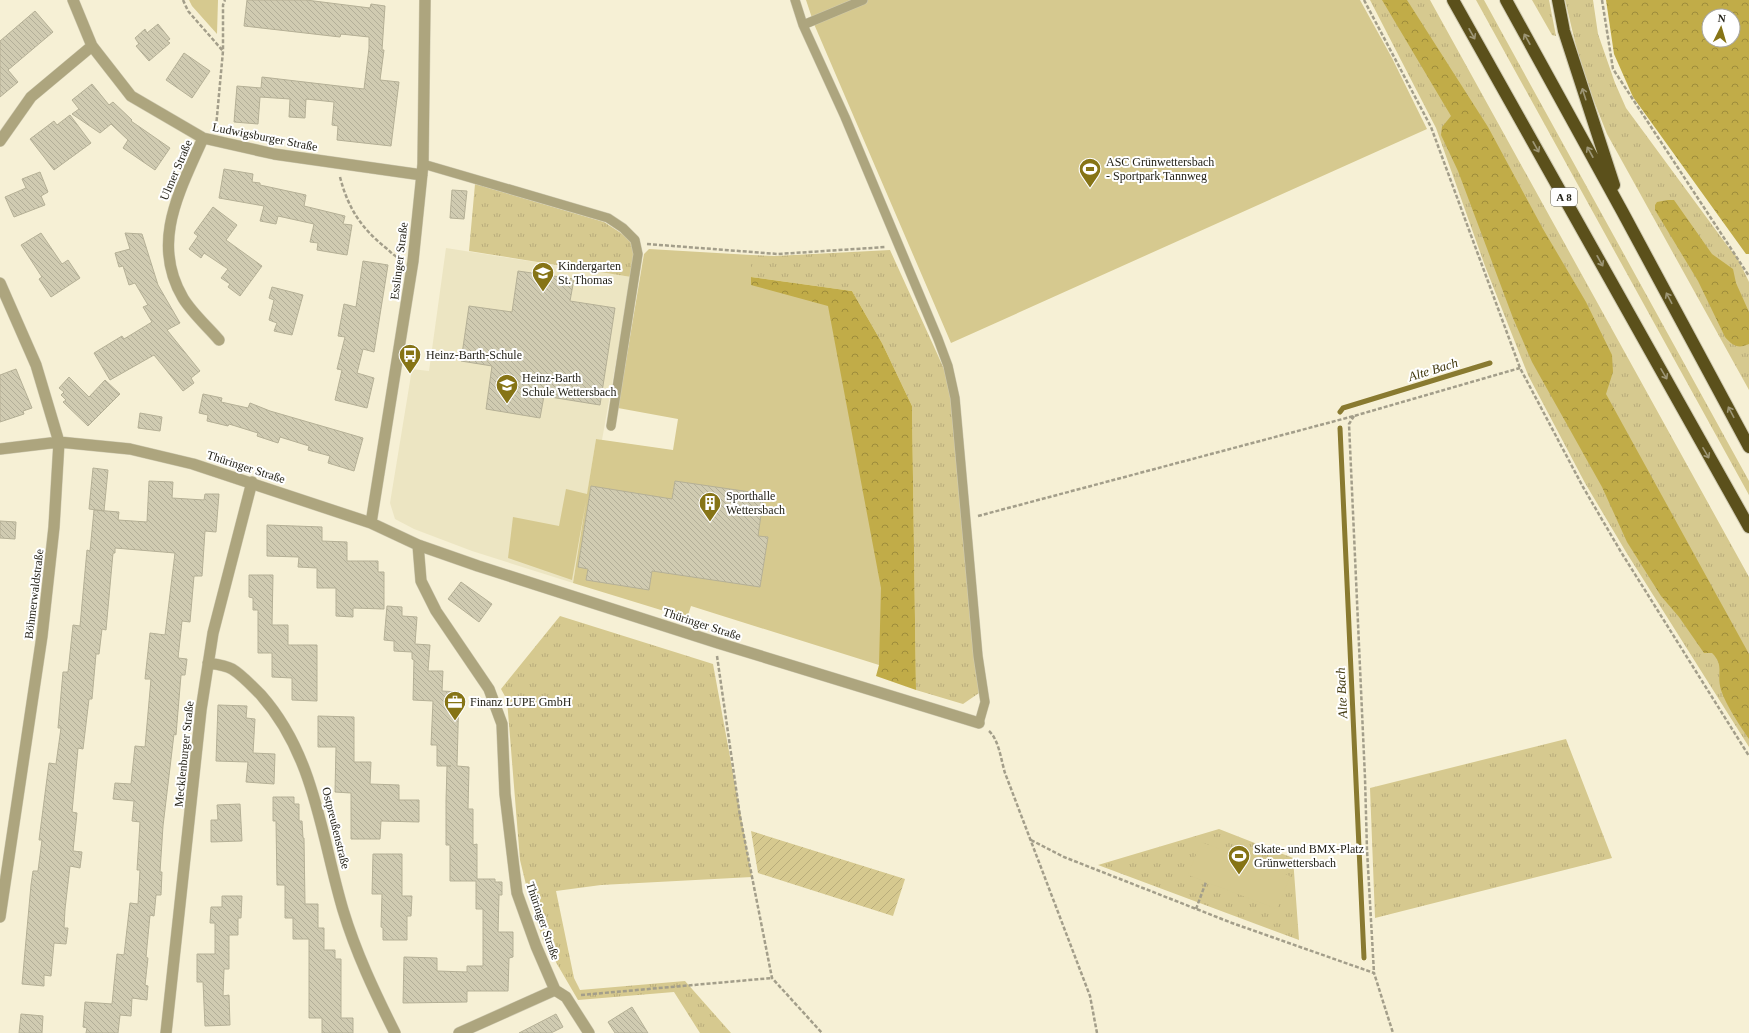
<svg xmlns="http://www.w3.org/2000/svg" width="1749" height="1033" font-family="Georgia,serif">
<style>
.built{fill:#ece5c2}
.grass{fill:url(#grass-tufts)}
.forest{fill:url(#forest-crowns);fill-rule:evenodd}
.park{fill:#d6c98f}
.garden{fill:url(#garden-furrows)}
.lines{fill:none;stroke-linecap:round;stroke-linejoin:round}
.stream{stroke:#897a30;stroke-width:5}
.building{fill:url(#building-back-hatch);stroke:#b5b096}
.service-casing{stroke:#d0cbb3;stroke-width:10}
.minor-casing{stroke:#d0cbb3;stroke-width:12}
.motorway-casing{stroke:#d0cbb3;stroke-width:14}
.path{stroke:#a39e8a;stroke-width:2.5;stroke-dasharray:4 2;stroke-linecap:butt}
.service{stroke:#ada57e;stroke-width:9}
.minor{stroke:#ada57e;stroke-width:11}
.motorway{stroke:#5b501b;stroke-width:12}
.oneway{stroke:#9d9676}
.labels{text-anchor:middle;stroke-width:4;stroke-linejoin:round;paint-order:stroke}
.shield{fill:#fff;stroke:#66655e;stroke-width:1}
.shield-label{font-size:11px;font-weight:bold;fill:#252319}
.street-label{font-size:12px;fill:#252319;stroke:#fff}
.poi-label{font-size:12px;fill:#252319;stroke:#fff;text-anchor:start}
.water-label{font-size:13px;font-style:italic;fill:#3f360b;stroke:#fff}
</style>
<defs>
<pattern id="grass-tufts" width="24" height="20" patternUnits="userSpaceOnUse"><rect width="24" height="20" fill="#d6c98f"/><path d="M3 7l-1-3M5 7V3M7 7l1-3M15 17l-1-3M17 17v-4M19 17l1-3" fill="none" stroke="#b8ac7b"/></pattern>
<pattern id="forest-crowns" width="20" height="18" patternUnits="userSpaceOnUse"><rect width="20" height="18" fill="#c1ac48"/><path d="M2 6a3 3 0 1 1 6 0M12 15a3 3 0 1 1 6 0" fill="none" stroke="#9d8c3b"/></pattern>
<pattern id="garden-furrows" width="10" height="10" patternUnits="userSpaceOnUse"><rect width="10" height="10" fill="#d6c98f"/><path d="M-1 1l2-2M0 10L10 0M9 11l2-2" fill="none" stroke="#b8ac7b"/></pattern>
<pattern id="building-back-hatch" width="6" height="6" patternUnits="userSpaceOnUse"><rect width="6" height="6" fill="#d0cbb1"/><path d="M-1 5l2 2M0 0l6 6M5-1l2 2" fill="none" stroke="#b2ae98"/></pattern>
</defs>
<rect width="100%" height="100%" fill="#f6f0d5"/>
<path class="built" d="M446,248L631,277L602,440L596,439L573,583L472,551L414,529L395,519L390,503L412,369L429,371Z"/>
<path class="grass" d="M1370,0H1430L1749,577V747L1626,552L1585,483L1528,375L1485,266L1436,128Z
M1476,0H1484L1518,62L1749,481V495Z
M1532,0H1549L1556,36L1552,35Z
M1565,0H1593L1598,34L1615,83L1626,108L1729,248L1737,257L1749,282V390L1607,134L1582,71Z
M475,184L604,222L624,235L631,242L634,251L631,277L469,251Z
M890,250L945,371L953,398L979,693L963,704L916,690L912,406L882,343L852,291L751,277V255L775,256Z
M560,616L713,664L752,877L601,885L556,891L574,978L580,990L685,981L731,1033H700L674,992L578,1000L543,940L529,897L520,860L507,700L501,689Z
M1566,739L1612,858L1375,918L1370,788Z
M1219,829L1293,858L1299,940L1098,865Z"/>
<path class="forest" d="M1382,0H1407L1488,127L1543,229L1586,302L1612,355L1613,372L1606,394L1749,654V739C1740,726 1726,705 1721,690C1716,673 1725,666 1712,653H1704L1679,617L1661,596L1627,542L1602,487L1532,362L1513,318L1458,171L1441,135L1442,127L1451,116Z
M1606,0H1749V254H1746L1633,97L1614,54ZM1709,16H1733V40H1709Z
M1668,200H1674L1712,254L1733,269L1736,283L1749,312V344C1738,349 1733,346 1725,337L1698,281L1655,210V205L1657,202Z
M751,277L852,291L882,343L912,406L916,690L876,676L879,665L751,285Z"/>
<path class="park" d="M189,0H218L217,34L192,6Z
M806,0H1360L1392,58L1427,129L951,343L814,24Z
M649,249L751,255V285L828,306L881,588L879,665L691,606L687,618L573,583L586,501L572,580L508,558L513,517L559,526L566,489L587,494L596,439L673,450L678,419L618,408L644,254Z
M1201,842L1290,876L1277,909L1188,875Z"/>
<path class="garden" d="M751,831L905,879L893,916L758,873Z"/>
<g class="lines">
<path class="stream" d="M1340,412L1343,408L1490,363
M1340,428L1364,958"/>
</g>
<path class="building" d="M247,0H306L370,8L371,4L385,6L382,50H384L380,80L399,82L391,146L337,140L338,126L332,125L334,102L306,99L305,118L289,117L290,99L260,97L258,124L234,122L237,86L261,88L262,77L364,89L369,48V37L341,34L340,37L244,26Z
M35,11L53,32L8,70L18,82L0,97V41Z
M158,24L170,39L167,41L170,43L149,61L136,46L139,44L135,38L145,29L147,33Z
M184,53L210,71L192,98L166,80Z
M92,84L109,105L113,102L132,120L131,121L170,148L155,170L123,148L128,140L111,124L100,133L72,114L79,109L72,100Z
M70,115L91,143L54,170L30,139L54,121L57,125Z
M224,169L253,174L252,182L260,183V185L306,195L304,206L345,216L343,224L352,225L347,255L317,250L318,243L310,242L314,224L278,216L276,224L260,221L264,206L219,198Z
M40,172L48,192L41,196L45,205L14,217L5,197L26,188L22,179Z
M452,190L467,191L464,219L450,218Z
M213,207L237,225L226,240L262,266L240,296L228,287L230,284L221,278L228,269L204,253L201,258L189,249L198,236L194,233Z
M41,233L62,264L68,260L80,278L51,297L39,279L42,277L21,245Z
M125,233L142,234L158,285L180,323L167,330L200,371L191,378L194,383L183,391L154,355L110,380L94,353L122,336L124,339L152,322L143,307L148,305L135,283L129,285L123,266L119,267L115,253L130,249Z
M363,261L388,265L374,352L363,349L357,373L374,378L367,408L335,400L342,370L337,369L345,337L338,336L344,304L356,307Z
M518,271L574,279L570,301L615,308L600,405L544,396L540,418L486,409L492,366L461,361L469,306L512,312Z
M272,287L303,295L292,335L274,331L277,323L269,320L274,300L269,298Z
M16,369L32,408L23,411L24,414L0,422V375Z
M69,377L89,397L105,380L120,394L88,426L63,402L66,400L61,395L64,392L59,388Z
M203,394L222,398L221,402L248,408L250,403L270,411L363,438L354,471L328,463L330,456L308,450L309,446L280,437L278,443L257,436L258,433L229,424L228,426L207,421L208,415L199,413Z
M140,413L162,417L160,431L138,428Z
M93,468L108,470L104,511L89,509Z
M149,481L173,482L172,498L204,500L205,494H219L216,532L205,531L202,576H194L190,622L182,621L178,658L187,659L185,675H181L176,735L174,734L163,826L160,872H162L161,895H156L154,916L150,915L146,957L148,958L145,985L148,986L147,1000L132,998L131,1016L120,1015L118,1033H86L87,1028L83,1027L85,1002L112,1004L117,954L124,955L130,903L138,904L140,870H137L140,822L132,821L134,801L113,799L115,783L131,784L135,746L145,747L151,679H145L150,633L165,635L175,553L115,548V553H113L106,630L102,629L99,654H96L92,699H89L83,749L78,748L72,812L77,813L73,851L82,852L80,868L70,866L65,909L64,928H68L66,944L54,943L51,976L44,975V986L22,984L31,885L33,871H38L42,840H39L49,763L56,764L61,728H58L63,672H68L73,625L80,626L87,550L90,551L94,510L119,512L118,520L147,522Z
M675,481L764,494L758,536L768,537L760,587L652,571L649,590L586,580L588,569L578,567L591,486L672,499Z
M0,521L16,522L15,539L0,538Z
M267,525L322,527V541L347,542V561H378V572H384V609L353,608V617L336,616V588H317V568L298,567L299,557L267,556Z
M249,575H273L272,625H288V645H317V701L292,700V678L272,677V653H258V610H253V598L249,597Z
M461,582L492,604L479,622L448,599Z
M387,606L402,607V616L417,617L415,644L430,645L428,671H443L442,691L459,692L457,766L469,767L468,809H473V845L477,844V879H495V882H502V895H499L498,932H513V957L509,958L508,991H467V1002L403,1003L404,957L437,958V971L467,972V966H483V909H476V881H450V845H446V801L447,766H451H437V745H431L433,701L413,700L414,660L412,659V652L394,651V641L384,640Z
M218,705L247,706L246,718L255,719L253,753L275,754L274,784L246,782L248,762L216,761Z
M318,716L354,717V762H371L370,784L399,785V800H419V822L381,821L380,839H351V793L335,792L336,747H318Z
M273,797H294V804H299V821H302L303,838H304L305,904H318V928H324V950H335V959H341V1018H353V1033H322V1018H309V939H293V918H285V885H277L276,821H273Z
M240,804L242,841L211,842V820H218L217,805Z
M373,854H402V896H412L411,916H407V940H383V928L381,927L382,894H372Z
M222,896H242L241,918H238V935H229V969H224L223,996L229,995L230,1025L205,1026L203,982H197V954H215V923H210L211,907H222Z
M632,1007L648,1033H615L608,1022Z
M21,1014L43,1016L42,1033H19Z
M556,1014L563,1027L551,1033H519Z"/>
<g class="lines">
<g class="service-casing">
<path id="service" d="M795,0L803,25L845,117L938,339L948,366L955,398L978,656L985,702L979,723
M803,25L863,0
M423,164L608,218L623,228L635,240L638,254L611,426"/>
</g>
<g class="minor-casing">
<path id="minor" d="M73,0L92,46L131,96L203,138L274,154L422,175
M203,138C180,191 150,242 183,298C192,313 208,327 219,340
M0,141L31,97L92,46
M0,283L36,365L59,442L54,527L42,636L0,917
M0,449L59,442L130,449L193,464L371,523L418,545L478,566L718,643L979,723
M371,523L413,261L423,164L425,0
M418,545L421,581L436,611L489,689L502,724L505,794L515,877L517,893L536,946L555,990L566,997L589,1033
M208,663C215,664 225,665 232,669C242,675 252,686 261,695C315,756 321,836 343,910C356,953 375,993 395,1033
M166,1033L201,710L213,633L252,482
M459,1033L555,990"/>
</g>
<g class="motorway-casing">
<path id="motorway" d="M1453,0L1749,527
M1506,0L1622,211L1749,447
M1558,0L1564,31L1614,185"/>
</g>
<path class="path" d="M183,0L188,11L223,51
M1364,0L1431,127L1520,368L1583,487L1621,552L1749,756
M1602,0L1613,69L1749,276
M216,127L223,51V5L225,0
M340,177C348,208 361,228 386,248C391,252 395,257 401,259
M647,244L778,254L886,247
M1354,416L1349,424L1365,778L1367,850L1374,973
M978,516L1354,416L1520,368
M717,656L740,816L772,978L822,1033
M989,731C999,740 1001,760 1005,773L1090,996L1097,1033
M1031,840L1064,857L1232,923L1374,973L1393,1033
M1196,909L1206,882
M581,995L772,978"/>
<use href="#service" class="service"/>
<use href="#minor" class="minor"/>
<use href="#motorway" class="motorway"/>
</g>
<defs><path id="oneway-shaft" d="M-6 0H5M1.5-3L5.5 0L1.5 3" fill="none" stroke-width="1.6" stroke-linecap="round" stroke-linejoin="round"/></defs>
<g class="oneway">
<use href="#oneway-shaft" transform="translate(1472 34) rotate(61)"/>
<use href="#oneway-shaft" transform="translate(1527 39) rotate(-119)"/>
<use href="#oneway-shaft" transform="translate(1584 94) rotate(-108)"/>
<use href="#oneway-shaft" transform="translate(1536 147) rotate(61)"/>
<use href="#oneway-shaft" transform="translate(1590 152) rotate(-119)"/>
<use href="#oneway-shaft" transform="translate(1600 261) rotate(61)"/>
<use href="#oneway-shaft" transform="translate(1669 298) rotate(-118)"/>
<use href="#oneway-shaft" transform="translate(1664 374) rotate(60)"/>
<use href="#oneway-shaft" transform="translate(1731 412) rotate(-118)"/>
<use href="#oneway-shaft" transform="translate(1706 453) rotate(60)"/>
</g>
<defs>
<g id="stadium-pin" transform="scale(1.15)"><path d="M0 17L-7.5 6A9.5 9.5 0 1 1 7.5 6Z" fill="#867416" stroke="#fff"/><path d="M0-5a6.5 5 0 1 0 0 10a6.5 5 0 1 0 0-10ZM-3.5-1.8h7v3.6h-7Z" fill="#fff"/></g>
<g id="school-pin" transform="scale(1.15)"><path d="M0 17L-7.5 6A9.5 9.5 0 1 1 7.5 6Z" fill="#867416" stroke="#fff"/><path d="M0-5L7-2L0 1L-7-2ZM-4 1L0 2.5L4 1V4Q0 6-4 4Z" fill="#fff"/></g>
<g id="bus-pin" transform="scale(1.15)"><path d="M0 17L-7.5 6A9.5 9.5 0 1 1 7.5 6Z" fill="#867416" stroke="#fff"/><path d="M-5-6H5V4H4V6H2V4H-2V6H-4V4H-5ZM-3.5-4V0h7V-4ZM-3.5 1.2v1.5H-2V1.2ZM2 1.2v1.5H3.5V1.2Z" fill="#fff"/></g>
<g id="building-pin" transform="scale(1.15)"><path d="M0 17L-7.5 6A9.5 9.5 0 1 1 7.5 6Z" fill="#867416" stroke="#fff"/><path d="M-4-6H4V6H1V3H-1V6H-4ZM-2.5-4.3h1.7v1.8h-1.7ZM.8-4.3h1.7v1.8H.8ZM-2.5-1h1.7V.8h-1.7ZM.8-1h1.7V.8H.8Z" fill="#fff"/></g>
<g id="office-pin" transform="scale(1.15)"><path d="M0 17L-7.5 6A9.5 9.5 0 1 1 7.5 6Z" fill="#867416" stroke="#fff"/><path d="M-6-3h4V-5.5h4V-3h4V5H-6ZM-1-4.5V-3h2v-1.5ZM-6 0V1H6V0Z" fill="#fff"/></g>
</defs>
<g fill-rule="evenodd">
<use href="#stadium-pin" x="1090" y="169"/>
<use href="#school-pin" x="543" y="273"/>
<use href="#bus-pin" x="410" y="355"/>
<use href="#school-pin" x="507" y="385"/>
<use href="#building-pin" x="710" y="503"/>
<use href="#office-pin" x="455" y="702"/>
<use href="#stadium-pin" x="1239" y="856"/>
</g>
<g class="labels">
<rect class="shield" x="1551" y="188" width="26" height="18" rx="3"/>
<g class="shield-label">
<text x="1564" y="201">A 8</text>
</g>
<g class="street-label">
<text transform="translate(265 137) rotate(11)" y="4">Ludwigsburger Straße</text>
<text transform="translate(176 170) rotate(-67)" y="4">Ulmer Straße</text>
<text transform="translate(399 261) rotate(-83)" y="4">Esslinger Straße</text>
<text transform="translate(246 467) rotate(18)" y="4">Thüringer Straße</text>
<text transform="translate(34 594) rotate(-83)" y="4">Böhmerwaldstraße</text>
<text transform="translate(702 624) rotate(18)" y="4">Thüringer Straße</text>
<text transform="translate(184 754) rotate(-84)" y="4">Mecklenburger Straße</text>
<text transform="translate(336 828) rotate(76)" y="4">Ostpreußenstraße</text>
<text transform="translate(543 921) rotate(71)" y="4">Thüringer Straße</text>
</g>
<g class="poi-label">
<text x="1106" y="166">ASC Grünwettersbach<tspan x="1106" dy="14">- Sportpark Tannweg</tspan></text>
<text x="558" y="270">Kindergarten<tspan x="558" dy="14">St. Thomas</tspan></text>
<text x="426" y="359">Heinz-Barth-Schule</text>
<text x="522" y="382">Heinz-Barth<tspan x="522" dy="14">Schule Wettersbach</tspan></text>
<text x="726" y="500">Sporthalle<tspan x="726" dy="14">Wettersbach</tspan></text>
<text x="470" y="706">Finanz LUPE GmbH</text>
<text x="1254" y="853">Skate- und BMX-Platz<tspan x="1254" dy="14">Grünwettersbach</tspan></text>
</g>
<g class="water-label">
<text transform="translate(1433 369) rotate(-17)" y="5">Alte Bach</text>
<text transform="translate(1341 693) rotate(-93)" y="5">Alte Bach</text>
</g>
</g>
<g transform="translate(1721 28) rotate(5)"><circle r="19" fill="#ffffff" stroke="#a8a7a3"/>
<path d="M0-3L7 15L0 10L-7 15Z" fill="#867416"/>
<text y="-6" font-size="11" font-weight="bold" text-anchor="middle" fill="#252319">N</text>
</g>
</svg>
